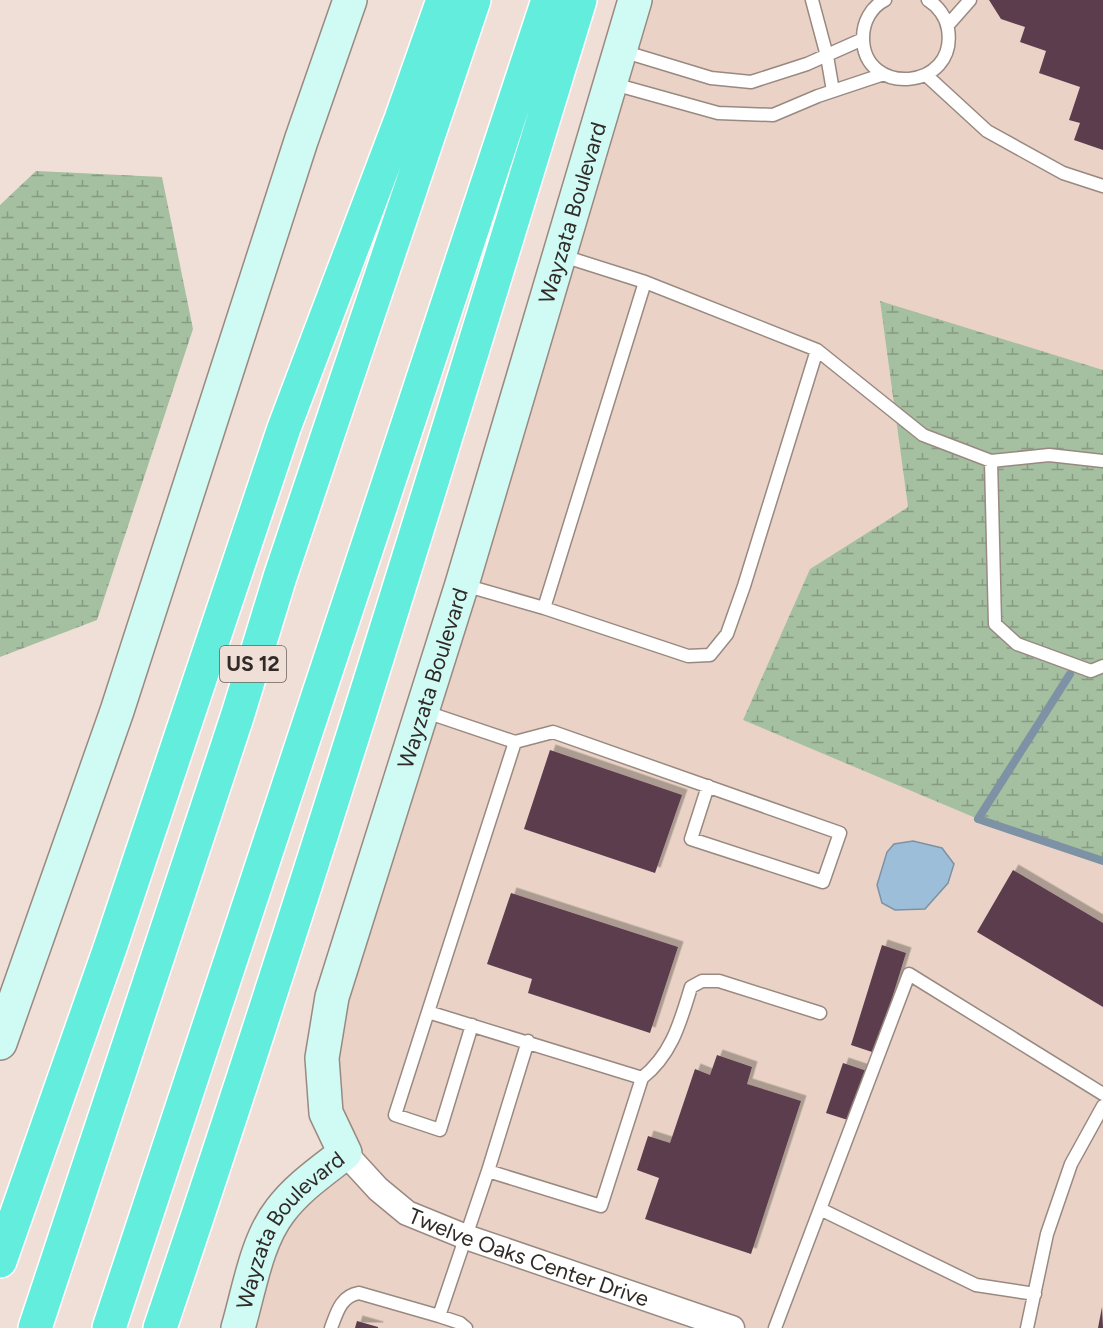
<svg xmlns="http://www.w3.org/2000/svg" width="1103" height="1328" font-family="Figtree,sans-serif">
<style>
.built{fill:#ead3c6}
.wetland{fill:url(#wetland-marsh)}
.water{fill:#9dbed9;stroke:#7d92a4;stroke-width:1.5}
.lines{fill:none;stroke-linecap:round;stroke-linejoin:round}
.stream{stroke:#7d92a4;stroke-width:8}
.building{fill:#5c3c4e;filter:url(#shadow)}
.lane-casing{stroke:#998981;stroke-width:15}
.street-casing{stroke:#998981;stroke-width:27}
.secondary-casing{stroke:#998981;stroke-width:36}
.highway-casing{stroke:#fff;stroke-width:36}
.lane{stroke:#fff;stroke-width:12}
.street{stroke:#fff;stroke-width:24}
.secondary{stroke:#d0faf4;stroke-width:33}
.highway{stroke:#63eddc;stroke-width:33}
.labels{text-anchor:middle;stroke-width:6;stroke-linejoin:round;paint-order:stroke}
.shield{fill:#f0dfd6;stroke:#6a615c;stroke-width:1.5}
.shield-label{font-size:21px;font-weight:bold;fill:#312b28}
.street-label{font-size:22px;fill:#312b28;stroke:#f0dfd6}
</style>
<defs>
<pattern id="wetland-marsh" width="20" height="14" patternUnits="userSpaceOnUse" patternTransform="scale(1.5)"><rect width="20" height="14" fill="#a5bfa1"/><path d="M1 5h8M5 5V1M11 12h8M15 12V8" fill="none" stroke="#879b83"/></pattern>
<filter id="shadow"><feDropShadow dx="5.5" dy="-5.5" stdDeviation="0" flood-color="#0004"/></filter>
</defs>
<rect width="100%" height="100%" fill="#f0dfd6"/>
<path class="built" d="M635,0H1103V370L880,302L908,507L810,569L743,720L978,819L1103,861V1328H238L263,1245L345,1154L322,1058Z"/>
<path class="wetland" d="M36,171L162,177L193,329L97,620L0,657V205Z
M880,301L1103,370V861L978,819L743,720L810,569L908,507Z"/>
<path class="water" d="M913,841L942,848L954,864L948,883L925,909L895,910L882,903L877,885L887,852L894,844Z"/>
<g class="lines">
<path class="stream" d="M1070,674L978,819L1103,861"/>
</g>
<path class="building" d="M989,0H1103V150L1074,140L1080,123L1069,120L1080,87L1039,73L1046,51L1020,42L1025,27L1001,19Z
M550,750L682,795L655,873L524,829Z
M1013,870L1103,923V1007L977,932Z
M511,893L678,947L650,1033L528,993L532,979L487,964Z
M882,945L906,953L875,1053L851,1045Z
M717,1055L752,1067L747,1084L801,1101L751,1254L645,1219L659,1178L637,1170L648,1136L670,1143L695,1069L710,1075Z
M843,1063L867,1071L851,1121L826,1113Z
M1102,1307L1103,1328H1098Z
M357,1321L378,1327V1328H355Z"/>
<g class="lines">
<g class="lane-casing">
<path id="lane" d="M812,0L827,56L833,91
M885,0C871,7 863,22 863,38C863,97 958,91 948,29C946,17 938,6 928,0
M948,25L970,0
M622,51L711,78L751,82L807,64L863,39
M926,75L987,131L1063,173L1103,186
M610,83L718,113L773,115L818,96L884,74
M560,255L645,282L817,350L923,435L991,461L1049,455L1103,461
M991,461L995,624L1017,644L1091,671L1103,666
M464,585L544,608L645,282
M544,608L688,656L710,655L727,634L744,586L817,350
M423,711L515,742L428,1012L642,1078L601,1206L488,1171L439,1316L460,1323L466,1328
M515,742L553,732L840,833L823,882L691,839L708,786
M428,1012L395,1115L440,1130L472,1025
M642,1078C672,1054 680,1023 691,987L702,981H719L820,1013
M488,1171L528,1041
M820,1209L976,1285L1035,1294
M331,1328C337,1312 341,1296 359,1293L439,1316
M775,1328L909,974L1103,1094
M1027,1328L1047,1234L1071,1164L1103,1106"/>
</g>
<g class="street-casing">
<g id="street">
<path id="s1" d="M345,1153L378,1189L407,1213L466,1237L732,1328"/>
</g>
</g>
<g class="secondary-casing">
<g id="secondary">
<path d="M0,1043L117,711L301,141L350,0"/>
<path id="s2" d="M238,1328C249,1291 256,1242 280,1211C297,1188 322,1171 345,1153L326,1113L322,1058L332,997L462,584L635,0"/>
</g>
</g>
<g class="highway-casing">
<path id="highway" d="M0,1261L110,948L284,428L401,119L443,0
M35,1328L238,714L280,577L474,0
M109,1328L548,0
M160,1328C309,888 444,444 580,0"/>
</g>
<use href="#lane" class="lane"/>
<use href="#street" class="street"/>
<use href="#secondary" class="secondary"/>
<use href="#highway" class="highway"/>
</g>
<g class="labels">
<rect class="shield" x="220" y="646" width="66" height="36" rx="4.5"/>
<g class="shield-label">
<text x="253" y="671">US 12</text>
</g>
<g class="street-label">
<text dy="8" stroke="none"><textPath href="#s2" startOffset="1194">Wayzata Boulevard</textPath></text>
<text dy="8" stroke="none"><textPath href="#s2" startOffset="708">Wayzata Boulevard</textPath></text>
<text dy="8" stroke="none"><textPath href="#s2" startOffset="114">Wayzata Boulevard</textPath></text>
<text dy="8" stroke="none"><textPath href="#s1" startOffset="216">Twelve Oaks Center Drive</textPath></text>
</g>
</g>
</svg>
